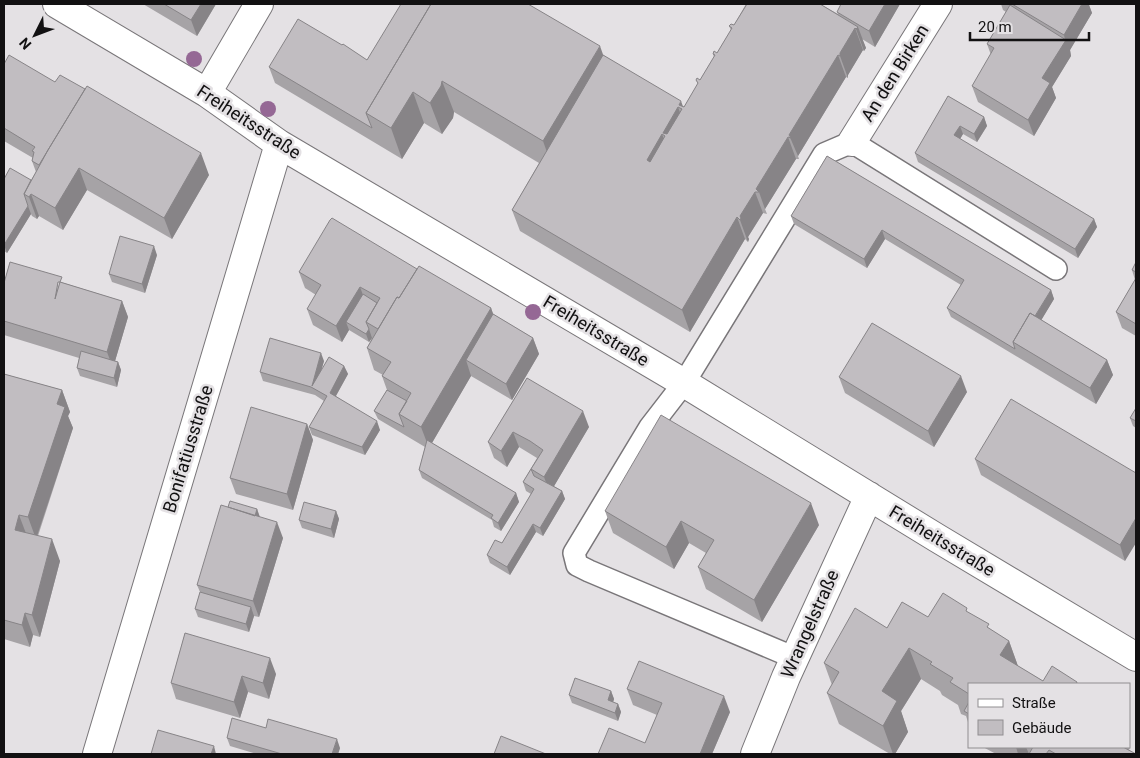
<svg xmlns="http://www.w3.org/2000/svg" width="1140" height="758" font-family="Roboto,sans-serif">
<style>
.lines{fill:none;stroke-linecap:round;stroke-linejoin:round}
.service-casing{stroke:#797679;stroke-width:24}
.minor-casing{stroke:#797679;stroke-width:30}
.service{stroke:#fff;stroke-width:21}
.minor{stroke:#fff;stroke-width:28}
.tree{fill:#956895}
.wall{fill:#a6a3a6;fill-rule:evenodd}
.shaded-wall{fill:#878487}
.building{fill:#c1bdc1;stroke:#878487;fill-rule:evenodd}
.labels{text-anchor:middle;stroke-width:5;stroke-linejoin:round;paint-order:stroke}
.street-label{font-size:18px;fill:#121112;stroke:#e4e1e4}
</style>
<rect width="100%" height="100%" fill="#e4e1e4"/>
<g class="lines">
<g class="service-casing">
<path id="service" d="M795,658L589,571L577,565L574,553L650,427L684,383L824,154L852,142L1056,269"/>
</g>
<g class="minor-casing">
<path id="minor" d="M57,4L207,93L279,144L684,383L937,538L1136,657
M207,93L259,4
M852,142L938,4
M97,754L279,144
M755,754L786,677L869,496"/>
</g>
<use href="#service" class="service"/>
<use href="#minor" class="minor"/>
</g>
<g class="tree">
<circle cx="194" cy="59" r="8"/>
<circle cx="268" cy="109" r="8"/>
<circle cx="533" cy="312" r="8"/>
</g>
<path class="wall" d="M143,4H216L197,36Z
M746,4H820L838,14L837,12L900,4L875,47L862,39L866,48L864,51L863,50L848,75V78L846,77L798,156L799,159H796L765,209L767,214L763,213L748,237L749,239L748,242L745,239L690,332L520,231L512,210L539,163L454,112L453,118L442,134L424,123L402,159L275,83L269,67L367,60L603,55L684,107L698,84L696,80H700L714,57L713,54L717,53L731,30L729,26L734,25Z
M1001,4H1090L1089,5L1092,13L1070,50L1071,56L1052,87L1056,98L1034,136L978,102L972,86L991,55L987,44L1006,12L1003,10Z
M4,64L209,175L172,239L87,190L63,230L39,216L37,219L32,216L31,214L7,253L4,251V179L31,180L36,172L32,161L33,158L4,141Z
M948,96L984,117L987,126L977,142L963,134L960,139L1094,219L1097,227L1078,258L918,162L915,153Z
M827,156L1051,290L1054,299L1041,320L1107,360L1113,375L1096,404L951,317L947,308L961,285L885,239L867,268L794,224L791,216Z
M157,255L145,293L112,282L109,274Z
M10,262L64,283L122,301L128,317L115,361L118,362L121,370L117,387L80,376L77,368L79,358L4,335V283ZM58,282H60L57,290Z
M1136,262V336L1122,328L1116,312L1135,280L1132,270Z
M417,269L491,308L493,314L533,338L539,354L512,400L471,376L432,443L516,493L519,502L501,531L494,527L492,520L422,478L419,470L425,447L378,419L374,411L387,390L382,376L383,375L374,370L367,348L372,338L369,342L349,330L342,342L313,325L307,309L316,295L305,288L299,272Z
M324,361L321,370L344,366L348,374L336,396L380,430L365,455L312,435L309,427L324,401L315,395L263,381L260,372Z
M4,374L62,390L70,412L68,416L73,428L38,536L60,561L40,637L33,635L30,647L4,639Z
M839,377L967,392L934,447L845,393Z
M527,378L589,427L554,486L562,491L565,499L543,536L536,532L510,575L490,563L487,555L502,543L531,494L526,491L523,482L537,458L519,447L507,467L494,458L488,442Z
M1136,408V428L1133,426L1130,418Z
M307,424L313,440L293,510L236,494L230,478Z
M975,459L1136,473L1125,561L981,475Z
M228,507L257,509L260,517L283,538L259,617L254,616L249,632L198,617L195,609L200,592L197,585Z
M336,511L339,519L334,538L302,528L299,520Z
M605,511L819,525L762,622L706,589L698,567L706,553L689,543L674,569L613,533Z
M969,613L991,630L1009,641L1018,666L1043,681L1077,682L1078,684H969V725L966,716L961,714L958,705L942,695L940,691L921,679L901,711L908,732L895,754H890L839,724L827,693L832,685L824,663L887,628L928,617Z
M185,633L276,674L269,699L248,692L240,718L176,699L171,683Z
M627,689L730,712L712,754H598L645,743L657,715L633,705Z
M611,691L614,699L613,702L618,704L621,712L618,721L572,703L569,695Z
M266,728L340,748L338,754H257L230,746L227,738Z
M1129,746L1130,748L1129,750L1136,754H996L983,747Z"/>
<path class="shaded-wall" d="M201,4H216L197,36L191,20Z
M885,4H900L875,47L869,31Z
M1082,4H1090L1089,5L1092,13L1070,50L1071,56L1052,87L1056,98L1034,136L1028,120L1042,78L1065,40L1064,35Z
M858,27L866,48L864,51L856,29Z
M855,28L863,50L848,75V78L840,56V53Z
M600,46L611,77L554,172L543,141Z
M838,55L846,77L798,156L789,135Z
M442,81L454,112L453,118L442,134L430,103Z
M413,92L424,123L402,159L391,128Z
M681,101L689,123L679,105Z
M678,107L686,129L665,136L663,133Z
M984,117L987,126L977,142L974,134Z
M960,126L963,134L957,144L954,135Z
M662,134L670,156L655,182L647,160Z
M788,137L796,159L765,209L759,192L756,189Z
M201,153L209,175L172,239L164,218Z
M79,168L87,190L63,230L55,208Z
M755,192L763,213L748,237L749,239L748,242L740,220V216Z
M31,194L39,216L37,219L29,197Z
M28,206L31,214L7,253L4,245Z
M737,217L745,239L690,332L682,310Z
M1094,219L1097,227L1078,258L1075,249Z
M882,230L885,239L867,268L864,259Z
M154,246L157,255L145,293L142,284Z
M360,287L366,303L346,322L349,330L342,342L336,326Z
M1051,290L1054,299L1024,349L1018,345Z
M122,301L128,317L113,368L107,352Z
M491,308L499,330L466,360L471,376L429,448L421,427Z
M369,329L372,338L369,342L366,334Z
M533,338L539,354L512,400L506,384Z
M321,353L324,361L316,390L312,386Z
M1107,360L1113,375L1096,404L1090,388Z
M118,362L121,370L117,387L114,378Z
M344,366L348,374L333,401L330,393Z
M961,376L967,392L934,447L928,431Z
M62,390L70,412L68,416L73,428L36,539L28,517L57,404Z
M583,411L589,427L550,493L544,477Z
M377,421L380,430L365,455L362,447Z
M307,424L313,440L293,510L287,494Z
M513,432L519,447L507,467L501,451Z
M562,491L565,499L543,536L540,528Z
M516,493L519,502L501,531L498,523Z
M811,503L819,525L762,622L754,600Z
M257,509L260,518L253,522Z
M336,511L339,519L334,538L331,529Z
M19,515L27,536L15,530Z
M1136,518V543L1125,561L1120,545Z
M681,521L689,543L674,569L666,547Z
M277,522L283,538L259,617L253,601Z
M533,524L536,532L510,575L507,567Z
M52,539L60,561L40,637L32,615Z
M251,607L254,616L249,632L246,624Z
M25,613L33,635L30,647L22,625Z
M1009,641L1020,672L1000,655Z
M909,648L921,679L901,711L908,732L895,754H893L883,726L882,691Z
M270,658L276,674L269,699L263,683Z
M242,676L248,692L240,718L234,702Z
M611,691L614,699L611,709L608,700Z
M724,696L730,712L712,754H700Z
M618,704L621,712L618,721L615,713Z
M337,739L340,748L338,754H332Z
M214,746L216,754H211Z
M1016,747H1026L1029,754H1018Z"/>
<path class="building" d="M164,4H201L191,20Z
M401,4H431L366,113L372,128L269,67L298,19L342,45L343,44L367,60Z
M431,4H528L600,46L543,141L442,81L441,86L430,103L413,92L391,128L366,113Z
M747,4H820L858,27L856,29L855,28L840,53V56L838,55L789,135L791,138L788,137L756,189L759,192H755L740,216L741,218L740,220L737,217L682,310L512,210L603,55L681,101L679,105L684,107L698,83L696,80L697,78L700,80L715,55L713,54L714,51L717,53L732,28L729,26L731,24L734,25ZM678,107L682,109L667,134L663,133ZM662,134L665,136L650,162L647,160Z
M841,4H885L869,31L837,12Z
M1012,4H1082L1064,35Z
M1010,5L1066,40L1042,78L1050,83L1028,120L972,86L994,48L987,44Z
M9,55L55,82L60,75L85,89L48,150L39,165L32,161L34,152L32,151L35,147L4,128V64Z
M87,86L201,153L164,218L79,168L55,208L31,194L29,197L24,194L48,150Z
M948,96L984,117L974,134L960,126L954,135L1094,219L1075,249L915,153Z
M827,156L1051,290L1035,316L1030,313L1013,342L1015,349L947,308L964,280L882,230L864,259L791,216Z
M10,168L31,180L24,194L28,206L4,245V179Z
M332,218L417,269L399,298L397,297L378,329L366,322L380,298L360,287L336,326L307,309L321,285L299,272L330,220Z
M120,236L154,246L142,284L109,274Z
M10,262L62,277L60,282L122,301L107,352L4,321V283ZM58,282H60L55,299Z
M1136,262V272L1132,270Z
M419,266L491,308L421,427L399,414L411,393L382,376L391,362L367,348L397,297L399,298Z
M1136,278V324L1116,312Z
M363,294L377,303L366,322L369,329L366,334L346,322Z
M1030,313L1107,360L1090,388L1013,342Z
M493,314L533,338L506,384L466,360Z
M872,323L961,376L928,431L839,377Z
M270,338L321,353L312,386L329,357L344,366L330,393L377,421L362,447L309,427L327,396L311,387L260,372Z
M81,351L118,362L114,378L77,368Z
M4,374L62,390L57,404L65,407L28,517L19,515L15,530L52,539L32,615L25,613L22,625L4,620Z
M527,378L583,411L544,477L531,469L543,450L530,441L513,432L501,451L488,442Z
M387,390L407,401L399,414L404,427L374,411Z
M1011,399L1136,473V518L1120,545L975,459Z
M251,407L307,424L287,494L230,478Z
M1136,408V421L1130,418Z
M661,415L811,503L754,600L698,567L714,540L681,521L666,547L605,511Z
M427,440L516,493L498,523L491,518L493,515L419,470Z
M531,469L534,476L562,491L540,528L533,524L507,567L487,555L495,540L502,543L534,489L523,482Z
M230,501L257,509L255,516L228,507Z
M304,502L336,511L331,529L299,520Z
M221,505L277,522L253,601L197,585Z
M200,592L251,607L246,624L195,609Z
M943,593L967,608L966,611L989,624L987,627L1009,641L1000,655L1043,681L1052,666L1077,682L1076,684H969V694L950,682L953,678L930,664L932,662L909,648L882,691L897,701L883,726L827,693L839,672L824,663L855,608L887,628L902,602L928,617Z
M185,633L270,658L263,683L242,676L234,702L171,683Z
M639,661L724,696L700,754H598L609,728L645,743L662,703L627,689Z
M575,678L611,691L608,700L618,704L615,713L569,695Z
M969,702V714L964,711Z
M232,718L266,728L268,719L337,739L332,754H282L227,738Z
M158,730L214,746L211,754H151Z
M501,736L546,754H494Z
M1033,747H1123L1136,754H1056L1049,750L1046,754H1029Z"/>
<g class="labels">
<g class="street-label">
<text transform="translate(895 73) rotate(-58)" y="6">An den Birken</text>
<text transform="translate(249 122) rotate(33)" y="6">Freiheitsstraße</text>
<text transform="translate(596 331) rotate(31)" y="6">Freiheitsstraße</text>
<text transform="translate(188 449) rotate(-73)" y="6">Bonifatiusstraße</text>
<text transform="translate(942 541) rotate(31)" y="6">Freiheitsstraße</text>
<text transform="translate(810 624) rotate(-66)" y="6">Wrangelstraße</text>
</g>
</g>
<rect width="1140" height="758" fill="none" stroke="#121112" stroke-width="10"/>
<rect x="968" y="683" width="162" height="65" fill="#e4e1e4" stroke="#908e90"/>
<rect x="978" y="699" width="25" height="8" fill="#ffffff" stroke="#908e90"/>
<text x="1012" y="708" font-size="15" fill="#121112">Straße</text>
<rect x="978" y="720" width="25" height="15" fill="#c1bdc1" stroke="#908e90"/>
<text x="1012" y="733" font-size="15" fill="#121112">Gebäude</text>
<g transform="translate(35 35) rotate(228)" stroke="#e4e1e4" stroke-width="4" paint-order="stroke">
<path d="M0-4L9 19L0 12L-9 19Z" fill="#121112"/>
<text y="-8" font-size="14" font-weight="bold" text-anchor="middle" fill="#121112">N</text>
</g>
<path d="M970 32v8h119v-8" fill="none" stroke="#121112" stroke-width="2.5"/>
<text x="978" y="32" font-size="15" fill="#121112" stroke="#e4e1e4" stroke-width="4" paint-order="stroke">20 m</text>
</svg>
